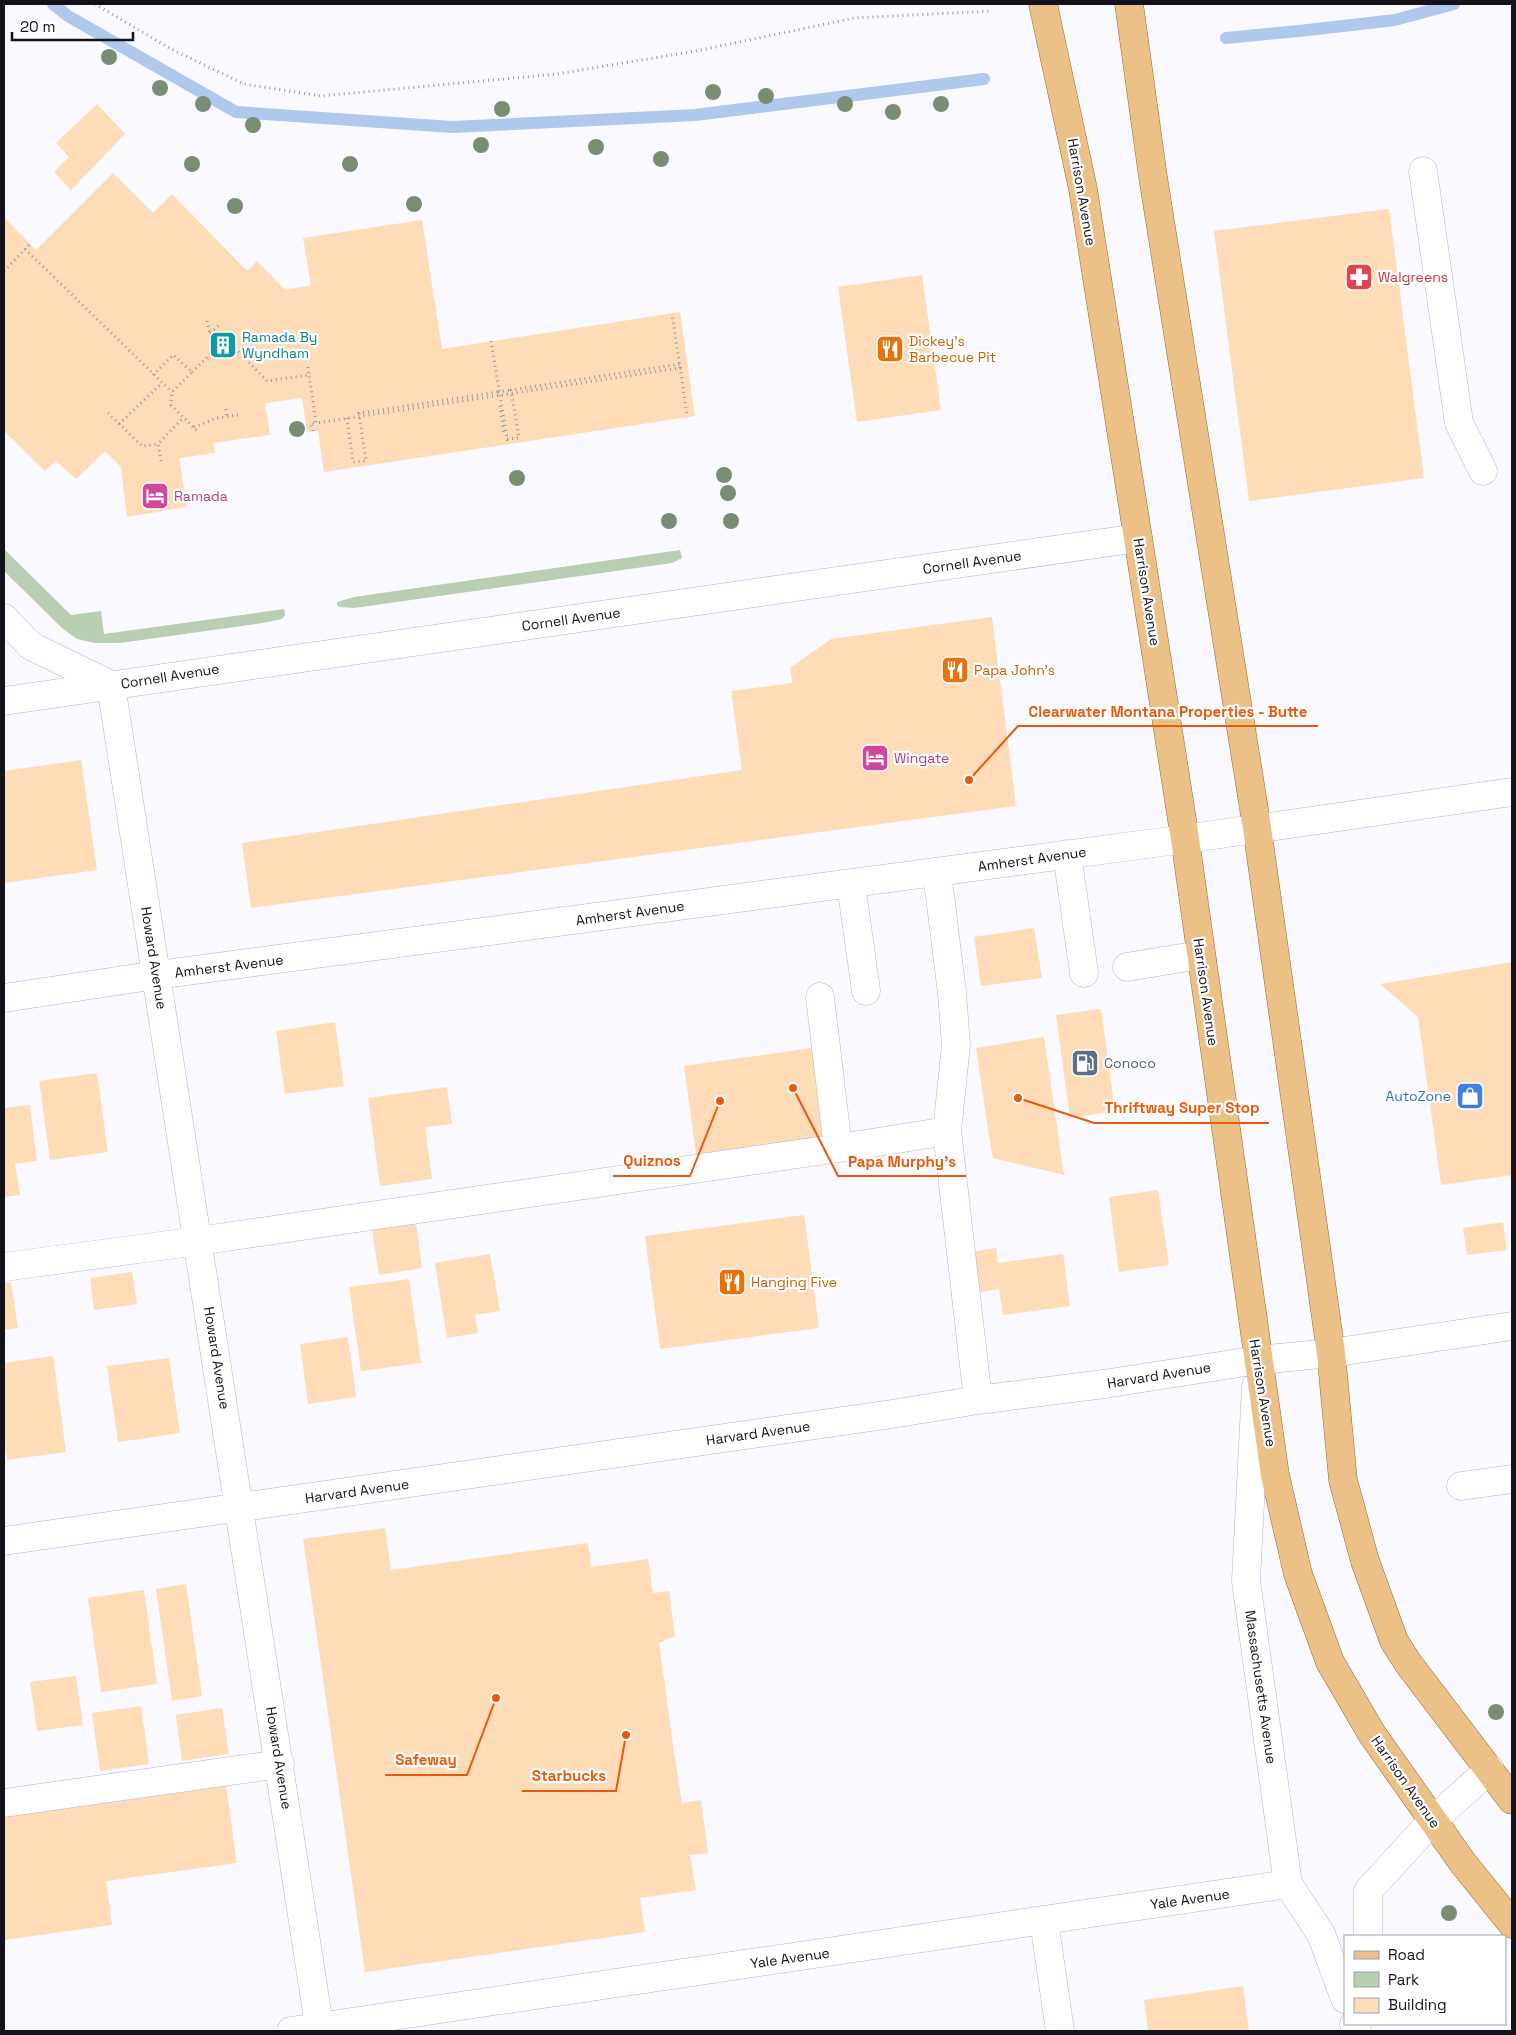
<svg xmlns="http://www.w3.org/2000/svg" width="1516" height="2035" font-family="'Space Grotesk',sans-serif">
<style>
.green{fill:#baceb3}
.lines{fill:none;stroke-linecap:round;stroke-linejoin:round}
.stream{stroke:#b0c7ee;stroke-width:12}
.building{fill:#fedcb8}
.minor-casing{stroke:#b5b2cd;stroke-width:29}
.major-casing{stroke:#97692d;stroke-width:29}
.path{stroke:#98989f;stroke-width:3;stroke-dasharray:1 4;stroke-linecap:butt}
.minor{stroke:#fff;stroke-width:28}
.major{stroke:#ebc187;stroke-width:28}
.tree{fill:#798d73}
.labels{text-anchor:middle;stroke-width:4.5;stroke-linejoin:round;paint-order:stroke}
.street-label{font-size:14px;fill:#13121b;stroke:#fff}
.health-label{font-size:14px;fill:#be3a42;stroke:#fff;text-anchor:start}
.culture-label{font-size:14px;fill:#0d838f;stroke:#fff;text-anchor:start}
.food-label{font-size:14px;fill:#c56008;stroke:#fff;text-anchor:start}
.hotel-label{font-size:14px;fill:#b23c85;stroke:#fff;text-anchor:start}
.service-label{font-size:14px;fill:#4e5e75;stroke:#fff;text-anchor:start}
.shop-label{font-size:14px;fill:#366cbe;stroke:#fff;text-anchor:end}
.leader{fill:none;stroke:#e8590c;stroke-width:2}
.callout-dot{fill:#e8590c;stroke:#fff;stroke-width:2}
.callout-label{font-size:15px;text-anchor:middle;font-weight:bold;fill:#e8590c;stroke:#fff;stroke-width:4.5;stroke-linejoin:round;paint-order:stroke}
</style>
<rect width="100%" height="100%" fill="#f9f9ff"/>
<path class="green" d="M4,549L71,615L101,611L104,634L284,609L285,615L282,619L263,623L120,643H95L77,639L63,629L4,571Z
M680,550L682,558L672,563L354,608L340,607L337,605V602L354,597Z"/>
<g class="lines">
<path class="stream" d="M53,4L68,16L236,112L452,127L695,115L984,79
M1226,38L1308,30L1395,20L1454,4"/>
</g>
<path class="building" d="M97,104L125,134L71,190L54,172L69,157L56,143Z
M113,173L153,213L172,194L247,271L257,261L285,290L311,285L303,238L422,220L442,349L680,312L695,416L324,472L318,431L307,432L302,398L265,403L270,435L213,443L215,453L179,458L187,507L127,517L121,467L105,451L76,479L56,461L45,471L4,431V217L36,250Z
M1389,209L1424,478L1249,501L1214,231Z
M922,275L941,410L857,422L838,287Z
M992,617L1016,806L251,908L242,843L742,770L731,691L792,683L790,668L831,639Z
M81,760L97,870L4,883V771Z
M1034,928L1042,978L981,986L974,937Z
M1512,962V1175L1441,1185L1418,1017L1380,984Z
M1101,1009L1115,1111L1070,1118L1056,1015Z
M335,1022L344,1086L285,1094L276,1031Z
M1044,1037L1064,1175L993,1158L991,1149L976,1048Z
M813,1048L825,1137L696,1154L684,1066Z
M97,1073L108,1152L50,1160L39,1081Z
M447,1087L452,1124L425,1127L432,1179L380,1186L368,1098Z
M30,1105L37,1161L15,1164L20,1195L4,1197V1108Z
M1158,1190L1169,1265L1119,1272L1109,1197Z
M804,1215L819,1328L660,1349L645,1236Z
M1503,1222L1507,1250L1467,1255L1463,1228Z
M416,1223L422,1268L379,1275L372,1229Z
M996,1248L998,1263L1063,1254L1070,1306L1003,1315L999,1289L975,1293L970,1252Z
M490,1254L500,1311L475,1315L478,1333L447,1338L435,1263Z
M132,1272L137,1304L94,1310L90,1278Z
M409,1279L421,1363L361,1371L349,1287Z
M11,1282L18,1328L4,1330V1283Z
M348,1337L356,1397L308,1404L300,1344Z
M53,1356L66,1452L7,1460L4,1433V1363Z
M169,1358L180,1433L118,1442L107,1366Z
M385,1528L391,1570L588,1543L591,1567L648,1559L653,1593L669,1591L675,1636L659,1643L674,1752L682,1803L701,1800L708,1853L690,1855L696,1890L640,1898L645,1932L365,1972L303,1539Z
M186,1584L202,1696L172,1701L156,1589Z
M144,1590L157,1684L101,1692L88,1598Z
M76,1676L83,1725L37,1731L30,1682Z
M141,1706L149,1764L100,1771L92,1713Z
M222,1708L229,1754L182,1761L176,1715Z
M226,1786L237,1863L106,1881L112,1925L4,1940V1817Z
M1243,1986L1249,2031H1148L1144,2000Z"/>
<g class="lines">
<g class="minor-casing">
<path id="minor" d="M1423,171L1459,423L1483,471
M4,618L31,646L111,685L320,2031
M4,701C382,644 760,594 1138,538
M1067,854L1084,973
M937,872L952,993L956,1045L947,1131L978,1400
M851,884L866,991
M1127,967L1200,955
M820,997L838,1148
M4,998L157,975L1185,839L1512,792
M4,1267L198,1241L853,1146L947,1131
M1256,1387L1246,1581L1288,1884L1321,1934L1345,1999
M1461,1486L1512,1479
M4,1541L892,1414L978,1400L1104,1384L1258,1360L1331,1353L1512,1326
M4,1803L280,1764
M1044,1921L1060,2031
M1368,1936V1891L1433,1820L1490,1769
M1354,2024L1357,2031
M291,2031L1288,1884"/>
</g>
<g class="major-casing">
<path id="major" d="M1043,4L1083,189L1138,538L1185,839L1275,1475L1298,1574L1330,1662L1372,1734L1463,1863L1512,1924
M1129,4L1153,177L1257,828L1331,1353L1343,1480L1365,1561L1394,1641L1408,1663L1512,1800"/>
</g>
<path class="path" d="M95,4L171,49L244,84L321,96L557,74L696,51L854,18L990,11
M25,249L172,392
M4,271L30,244
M207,321L214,350
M210,333L221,324
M491,341L508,444
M308,367L309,375
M192,372L226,339L267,381L309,375L316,423L680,368L672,314
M153,375L173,355L192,372L172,392L171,405L199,433
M498,392L511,390
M500,406L504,435
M226,409L227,416
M108,413L142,446L158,444
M347,418L353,462L366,461L359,413L498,392
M119,424L162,383
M194,427L217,418L238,415
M313,431L311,423H316
M507,439L519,438L511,390L680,364L687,417
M161,461L158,444L183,418"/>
<use href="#minor" class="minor"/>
<use href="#major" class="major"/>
</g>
<g class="tree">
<circle cx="109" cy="57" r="8"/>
<circle cx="160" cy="88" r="8"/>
<circle cx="713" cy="92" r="8"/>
<circle cx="766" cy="96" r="8"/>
<circle cx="203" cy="104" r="8"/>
<circle cx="845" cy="104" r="8"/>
<circle cx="941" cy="104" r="8"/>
<circle cx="502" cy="109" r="8"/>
<circle cx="893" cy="112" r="8"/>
<circle cx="253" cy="125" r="8"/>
<circle cx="481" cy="145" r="8"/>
<circle cx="596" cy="147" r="8"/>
<circle cx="661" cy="159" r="8"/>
<circle cx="192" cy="164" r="8"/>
<circle cx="350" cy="164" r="8"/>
<circle cx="414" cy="204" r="8"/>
<circle cx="235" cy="206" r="8"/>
<circle cx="297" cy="429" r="8"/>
<circle cx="724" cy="475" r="8"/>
<circle cx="517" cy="478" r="8"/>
<circle cx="728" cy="493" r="8"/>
<circle cx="669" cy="521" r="8"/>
<circle cx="731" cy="521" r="8"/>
<circle cx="1496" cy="1712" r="8"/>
<circle cx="1449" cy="1913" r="8"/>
</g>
<defs>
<g id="pharmacy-square" transform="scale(1.4375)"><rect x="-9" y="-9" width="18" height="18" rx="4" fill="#e0444e" stroke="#fff"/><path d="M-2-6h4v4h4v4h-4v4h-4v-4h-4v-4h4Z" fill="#fff"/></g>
<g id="building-square" transform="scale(1.4375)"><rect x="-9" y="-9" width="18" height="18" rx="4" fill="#0f9aa8" stroke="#fff"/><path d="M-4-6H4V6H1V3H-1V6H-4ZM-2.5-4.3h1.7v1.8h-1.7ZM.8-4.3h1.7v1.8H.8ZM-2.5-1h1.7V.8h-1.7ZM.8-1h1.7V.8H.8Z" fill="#fff"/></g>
<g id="restaurant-square" transform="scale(1.4375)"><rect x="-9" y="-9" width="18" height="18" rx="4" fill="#e8710a" stroke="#fff"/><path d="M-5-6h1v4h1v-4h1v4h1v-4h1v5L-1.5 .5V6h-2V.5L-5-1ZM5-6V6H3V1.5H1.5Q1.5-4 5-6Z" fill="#fff"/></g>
<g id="hotel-square" transform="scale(1.4375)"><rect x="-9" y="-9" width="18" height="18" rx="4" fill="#d1479c" stroke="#fff"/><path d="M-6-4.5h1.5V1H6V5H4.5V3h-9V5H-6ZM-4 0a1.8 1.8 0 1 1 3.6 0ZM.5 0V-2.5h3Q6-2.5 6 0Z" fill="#fff"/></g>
<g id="fuel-square" transform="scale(1.4375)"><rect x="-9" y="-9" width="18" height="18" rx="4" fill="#5c6f8a" stroke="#fff"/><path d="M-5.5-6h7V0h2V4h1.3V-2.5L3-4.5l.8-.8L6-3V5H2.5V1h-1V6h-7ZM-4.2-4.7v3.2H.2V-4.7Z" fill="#fff"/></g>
<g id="shop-square" transform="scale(1.4375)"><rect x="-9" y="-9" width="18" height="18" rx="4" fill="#3f7fe0" stroke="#fff"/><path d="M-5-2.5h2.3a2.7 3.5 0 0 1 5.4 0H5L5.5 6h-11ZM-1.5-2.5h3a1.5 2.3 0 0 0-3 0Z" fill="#fff"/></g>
</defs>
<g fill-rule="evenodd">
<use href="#pharmacy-square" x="1359" y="277"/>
<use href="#building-square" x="223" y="345"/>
<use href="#restaurant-square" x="890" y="349"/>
<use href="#hotel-square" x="155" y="496"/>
<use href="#restaurant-square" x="955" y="670"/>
<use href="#hotel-square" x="875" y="758"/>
<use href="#fuel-square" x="1085" y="1063"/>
<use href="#shop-square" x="1470" y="1096"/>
<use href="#restaurant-square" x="732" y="1282"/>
</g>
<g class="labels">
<g class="street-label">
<text transform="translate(1082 192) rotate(80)" y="5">Harrison Avenue</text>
<text transform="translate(972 562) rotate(-8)" y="5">Cornell Avenue</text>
<text transform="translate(1147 592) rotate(81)" y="5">Harrison Avenue</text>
<text transform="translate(571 619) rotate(-8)" y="5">Cornell Avenue</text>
<text transform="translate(170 676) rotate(-9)" y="5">Cornell Avenue</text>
<text transform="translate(1032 859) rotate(-8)" y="5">Amherst Avenue</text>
<text transform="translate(630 913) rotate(-8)" y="5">Amherst Avenue</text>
<text transform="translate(154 958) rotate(81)" y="5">Howard Avenue</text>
<text transform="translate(229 966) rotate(-7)" y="5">Amherst Avenue</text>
<text transform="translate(1206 992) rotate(82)" y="5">Harrison Avenue</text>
<text transform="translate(217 1358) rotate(81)" y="5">Howard Avenue</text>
<text transform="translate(1159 1375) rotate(-9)" y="5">Harvard Avenue</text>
<text transform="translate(1263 1393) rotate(81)" y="5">Harrison Avenue</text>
<text transform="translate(758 1433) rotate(-8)" y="5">Harvard Avenue</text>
<text transform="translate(357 1491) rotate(-8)" y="5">Harvard Avenue</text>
<text transform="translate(1261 1687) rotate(82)" y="5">Massachusetts Avenue</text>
<text transform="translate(279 1758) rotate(81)" y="5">Howard Avenue</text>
<text transform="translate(1406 1782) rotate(55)" y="5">Harrison Avenue</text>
<text transform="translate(1190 1899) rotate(-8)" y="5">Yale Avenue</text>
<text transform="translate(790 1958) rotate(-8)" y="5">Yale Avenue</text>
</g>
<g class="health-label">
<text x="1378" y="282">Walgreens</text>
</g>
<g class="culture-label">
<text x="242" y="342">Ramada By<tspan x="242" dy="16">Wyndham</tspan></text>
</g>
<g class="food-label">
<text x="909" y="346">Dickey's<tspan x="909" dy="16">Barbecue Pit</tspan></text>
<text x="974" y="675">Papa John's</text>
<text x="751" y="1287">Hanging Five</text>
</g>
<g class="hotel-label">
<text x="174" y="501">Ramada</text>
<text x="894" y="763">Wingate</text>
</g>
<g class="service-label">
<text x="1104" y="1068">Conoco</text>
</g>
<g class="shop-label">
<text x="1451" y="1101">AutoZone</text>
</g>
</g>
<path class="leader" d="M969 780L1018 726H1318M1018 1098L1094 1123H1269M720 1101L690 1176H613M793 1088L838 1176H966M496 1698L467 1775H385M626 1735L616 1791H522"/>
<g class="callout-dot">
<circle cx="969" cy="780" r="5"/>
<circle cx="1018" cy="1098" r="5"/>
<circle cx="720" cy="1101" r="5"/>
<circle cx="793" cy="1088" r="5"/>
<circle cx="496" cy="1698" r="5"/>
<circle cx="626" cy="1735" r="5"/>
</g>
<g class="callout-label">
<text x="1168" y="717">Clearwater Montana Properties - Butte</text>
<text x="1182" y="1113">Thriftway Super Stop</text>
<text x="652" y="1166">Quiznos</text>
<text x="902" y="1167">Papa Murphy's</text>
<text x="426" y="1765">Safeway</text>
<text x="569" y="1781">Starbucks</text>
</g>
<rect width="1516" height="2035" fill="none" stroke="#13121b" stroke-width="10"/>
<rect x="1344" y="1935" width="162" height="90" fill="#ffffff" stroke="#a1a0a4"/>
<rect x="1354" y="1951" width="25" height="8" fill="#ebc187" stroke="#a1a0a4"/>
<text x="1388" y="1960" font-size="15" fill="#13121b">Road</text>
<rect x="1354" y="1972" width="25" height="15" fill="#baceb3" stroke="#a1a0a4"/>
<text x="1388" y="1985" font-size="15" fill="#13121b">Park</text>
<rect x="1354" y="1998" width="25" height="15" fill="#fedcb8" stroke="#a1a0a4"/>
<text x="1388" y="2010" font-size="15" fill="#13121b">Building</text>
<path d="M12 32v8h121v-8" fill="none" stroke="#13121b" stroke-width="2.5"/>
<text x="20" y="32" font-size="15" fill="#13121b" stroke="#ffffff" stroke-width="4" paint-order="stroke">20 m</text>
</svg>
